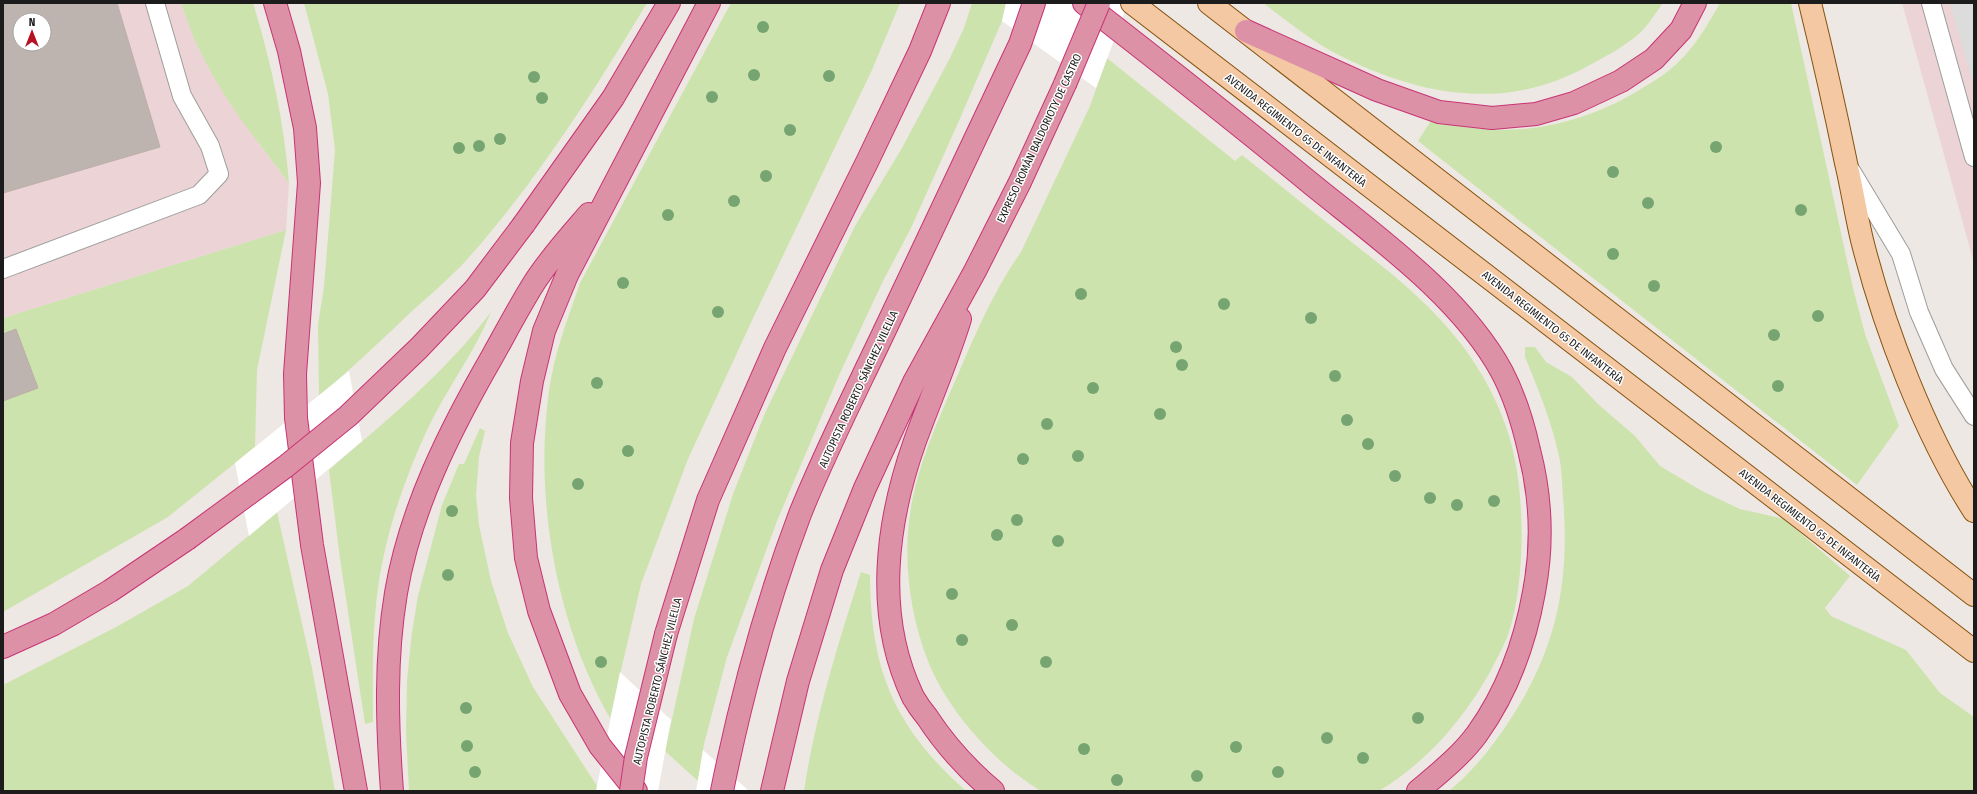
<svg xmlns="http://www.w3.org/2000/svg" width="1977" height="794" font-family="'Fira Sans Condensed',sans-serif">
<style>
.commercial{fill:#ecd3d5;fill-rule:evenodd}
.grass{fill:#cde3ad}
.parking{fill:#dcdcdc}
.pier{fill:#fff}
.building{fill:#bdb4b0;stroke:#bdaea7;fill-rule:evenodd}
.lines{fill:none;stroke-linecap:round;stroke-linejoin:round}
.lane-casing{stroke:#9d9d9d;stroke-width:20}
.primary-casing{stroke:#87520e;stroke-width:24}
.highway-casing{stroke:#c73475;stroke-width:24}
.lane{stroke:#fff;stroke-width:18}
.primary{stroke:#f3c8a2;stroke-width:22}
.highway{stroke:#dd91a7;stroke-width:22}
.highway-bridge-casing{stroke:#c73475;stroke-width:24;stroke-linecap:butt}
.highway-bridge{stroke:#dd91a7;stroke-width:22}
.tree{fill:#77a572}
.labels{text-anchor:middle;stroke-width:3;stroke-linejoin:round;paint-order:stroke}
.street-label{font-size:11px;fill:#1c1c1c;stroke:#fff}
</style>
<rect width="100%" height="100%" fill="#ede8e3"/>
<path class="commercial" d="M3,3H181L200,51L259,144L289,183L286,230L3,318ZM20,20H44V44H20Z
M1902,3H1974V263Z"/>
<path class="grass" d="M181,3H253C271,62 284,121 289,183C257,141 223,99 200,51C192,36 187,19 181,3Z
M304,3H647C594,92 532,188 462,265C446,281 428,297 411,312C381,341 351,369 319,396L318,325L324,287L335,150L328,94Z
M731,3H900L872,70L755,314L688,459L641,584L610,718C556,624 534,498 549,391C554,354 568,318 580,283Z
M972,3H1006L1002,21L958,123L911,228L883,281L840,373L777,521L727,657L704,744L698,781L665,751L694,619L733,494L765,413L855,226L902,148L950,58L964,28Z
M1263,3H1663C1656,12 1650,22 1643,30C1628,45 1606,56 1588,66C1504,113 1416,95 1335,53C1309,39 1286,20 1263,3Z
M1720,3H1791L1853,288L1865,334L1899,426L1857,485L1418,141L1432,119C1444,122 1455,125 1467,127C1528,137 1593,120 1644,87C1660,78 1675,67 1687,53C1700,38 1710,21 1720,3Z
M1107,58L1235,161L1242,155C1275,181 1307,207 1340,233C1383,267 1427,299 1461,344C1482,371 1499,403 1509,436C1526,490 1526,582 1508,635C1503,648 1496,660 1490,672C1463,720 1427,762 1379,791H1041C995,764 947,710 928,661C912,621 905,574 908,532C912,475 937,423 959,372C976,332 996,287 1021,252L1090,106Z
M286,230L257,370L255,447L168,517L3,612V318Z
M491,312C475,352 447,388 428,428C400,488 380,550 375,616C372,651 373,687 373,722L365,724L340,559L329,470C386,421 446,372 491,312Z
M1525,347H1535L1546,362L1572,377L1598,404L1635,436L1660,466L1702,491L1740,509L1784,519L1850,576L1825,608L1831,616L1906,650L1940,693L1974,717V791H1449C1474,770 1493,746 1510,720C1557,648 1570,582 1563,497C1562,485 1562,473 1560,461C1553,425 1539,391 1525,357Z
M480,428L485,431L479,457L476,495L479,525L491,581L508,633L533,687L597,786L596,791H409L406,733L407,680L412,632L418,596L442,505L459,464H464Z
M277,512L312,668L335,791H3V685L118,626L188,586Z
M861,572L870,575C870,670 895,728 966,791H804C815,717 838,644 861,572Z"/>
<path class="parking" d="M1950,3H1974V87Z"/>
<path class="pier" d="M1006,3H1128L1096,88L1002,21Z
M349,371L362,441L249,536L235,463Z
M620,672L671,720L658,791H596Z
M703,750L749,791H696Z"/>
<path class="building" d="M3,3H117L160,147L3,193ZM20,20H44V44H20Z
M16,329L38,388L3,401V334Z"/>
<g class="lines">
<g class="lane-casing">
<path id="lane" d="M1931,3L1974,157
M1851,171L1901,254L1919,312L1944,369L1974,416
M3,269L199,195L219,174L210,146L182,96L155,3"/>
</g>
<g class="primary-casing">
<path id="primary" d="M1132,3L1974,651
M1209,3L1974,595
M1810,3C1823,56 1835,109 1846,163C1852,188 1856,215 1862,240C1884,328 1925,435 1974,511"/>
</g>
<g class="highway-casing">
<path id="highway" d="M275,3L289,51L305,128L309,183L295,374L296,418L312,545L356,791
M1084,3C1160,62 1235,121 1309,182C1375,236 1461,296 1502,372C1515,397 1523,423 1529,450C1541,496 1543,545 1534,592C1525,643 1507,692 1477,734C1461,756 1438,774 1418,791
M1246,31L1377,90L1439,112L1492,118L1536,114L1574,103L1621,81L1654,59L1681,30L1695,3
M524,224L613,98L669,3
M960,319C947,361 930,400 915,441C886,523 874,616 913,697C917,704 922,711 927,717C946,746 967,769 993,791
M666,634L708,500L775,348L868,160L920,51L939,3
M3,647L54,624L110,591L187,539
M392,791C387,724 385,659 396,593C410,509 450,430 492,357C506,332 519,307 534,283C550,258 570,236 589,214
M636,791L600,746L570,694L539,611L526,558L521,498L522,443L532,381L544,331L567,275L709,3
M722,791C741,697 766,604 800,514C824,454 855,393 883,334C929,237 975,140 1020,44L1034,3
M772,791L798,681L832,570L865,488L914,382L975,271L1020,182L1065,84"/>
</g>
<use href="#lane" class="lane"/>
<use href="#primary" class="primary"/>
<use href="#highway" class="highway"/>
<g class="highway-bridge-casing">
<path id="highway-bridge" d="M1065,84L1099,3
M187,539L285,467L348,416L419,348L475,289L524,224
M631,791L636,757L666,634"/>
</g>
<use href="#highway-bridge" class="highway-bridge"/>
</g>
<g class="tree">
<circle cx="763" cy="27" r="6"/>
<circle cx="754" cy="75" r="6"/>
<circle cx="829" cy="76" r="6"/>
<circle cx="534" cy="77" r="6"/>
<circle cx="712" cy="97" r="6"/>
<circle cx="542" cy="98" r="6"/>
<circle cx="790" cy="130" r="6"/>
<circle cx="500" cy="139" r="6"/>
<circle cx="479" cy="146" r="6"/>
<circle cx="1716" cy="147" r="6"/>
<circle cx="459" cy="148" r="6"/>
<circle cx="1613" cy="172" r="6"/>
<circle cx="766" cy="176" r="6"/>
<circle cx="734" cy="201" r="6"/>
<circle cx="1648" cy="203" r="6"/>
<circle cx="1801" cy="210" r="6"/>
<circle cx="668" cy="215" r="6"/>
<circle cx="1613" cy="254" r="6"/>
<circle cx="623" cy="283" r="6"/>
<circle cx="1654" cy="286" r="6"/>
<circle cx="1081" cy="294" r="6"/>
<circle cx="1224" cy="304" r="6"/>
<circle cx="718" cy="312" r="6"/>
<circle cx="1818" cy="316" r="6"/>
<circle cx="1311" cy="318" r="6"/>
<circle cx="1774" cy="335" r="6"/>
<circle cx="1176" cy="347" r="6"/>
<circle cx="1182" cy="365" r="6"/>
<circle cx="1335" cy="376" r="6"/>
<circle cx="597" cy="383" r="6"/>
<circle cx="1778" cy="386" r="6"/>
<circle cx="1093" cy="388" r="6"/>
<circle cx="1160" cy="414" r="6"/>
<circle cx="1347" cy="420" r="6"/>
<circle cx="1047" cy="424" r="6"/>
<circle cx="1368" cy="444" r="6"/>
<circle cx="628" cy="451" r="6"/>
<circle cx="1078" cy="456" r="6"/>
<circle cx="1023" cy="459" r="6"/>
<circle cx="1395" cy="476" r="6"/>
<circle cx="578" cy="484" r="6"/>
<circle cx="1430" cy="498" r="6"/>
<circle cx="1494" cy="501" r="6"/>
<circle cx="1457" cy="505" r="6"/>
<circle cx="452" cy="511" r="6"/>
<circle cx="1017" cy="520" r="6"/>
<circle cx="997" cy="535" r="6"/>
<circle cx="1058" cy="541" r="6"/>
<circle cx="448" cy="575" r="6"/>
<circle cx="952" cy="594" r="6"/>
<circle cx="1012" cy="625" r="6"/>
<circle cx="962" cy="640" r="6"/>
<circle cx="601" cy="662" r="6"/>
<circle cx="1046" cy="662" r="6"/>
<circle cx="466" cy="708" r="6"/>
<circle cx="1418" cy="718" r="6"/>
<circle cx="1327" cy="738" r="6"/>
<circle cx="467" cy="746" r="6"/>
<circle cx="1236" cy="747" r="6"/>
<circle cx="1084" cy="749" r="6"/>
<circle cx="1363" cy="758" r="6"/>
<circle cx="475" cy="772" r="6"/>
<circle cx="1278" cy="772" r="6"/>
<circle cx="1197" cy="776" r="6"/>
<circle cx="1117" cy="780" r="6"/>
</g>
<g class="labels">
<g class="street-label">
<text transform="translate(1296 130) rotate(38)" y="4">AVENIDA REGIMIENTO 65 DE INFANTERÍA</text>
<text transform="translate(1039 138) rotate(-65)" y="4">EXPRESO ROMÁN BALDORIOTY DE CASTRO</text>
<text transform="translate(1553 327) rotate(38)" y="4">AVENIDA REGIMIENTO 65 DE INFANTERÍA</text>
<text transform="translate(858 389) rotate(-65)" y="4">AUTOPISTA ROBERTO SÁNCHEZ VILELLA</text>
<text transform="translate(1810 525) rotate(38)" y="4">AVENIDA REGIMIENTO 65 DE INFANTERÍA</text>
<text transform="translate(657 681) rotate(-76)" y="4">AUTOPISTA ROBERTO SÁNCHEZ VILELLA</text>
</g>
</g>
<rect width="1977" height="794" fill="none" stroke="#1c1c1c" stroke-width="8"/>
<g transform="translate(32 32)"><circle r="19" fill="#ffffff" stroke="#a4a4a4"/>
<path d="M0-3L7 15L0 10L-7 15Z" fill="#b61223"/>
<text y="-6" font-size="11" font-weight="bold" text-anchor="middle" fill="#1c1c1c">N</text>
</g>
</svg>
